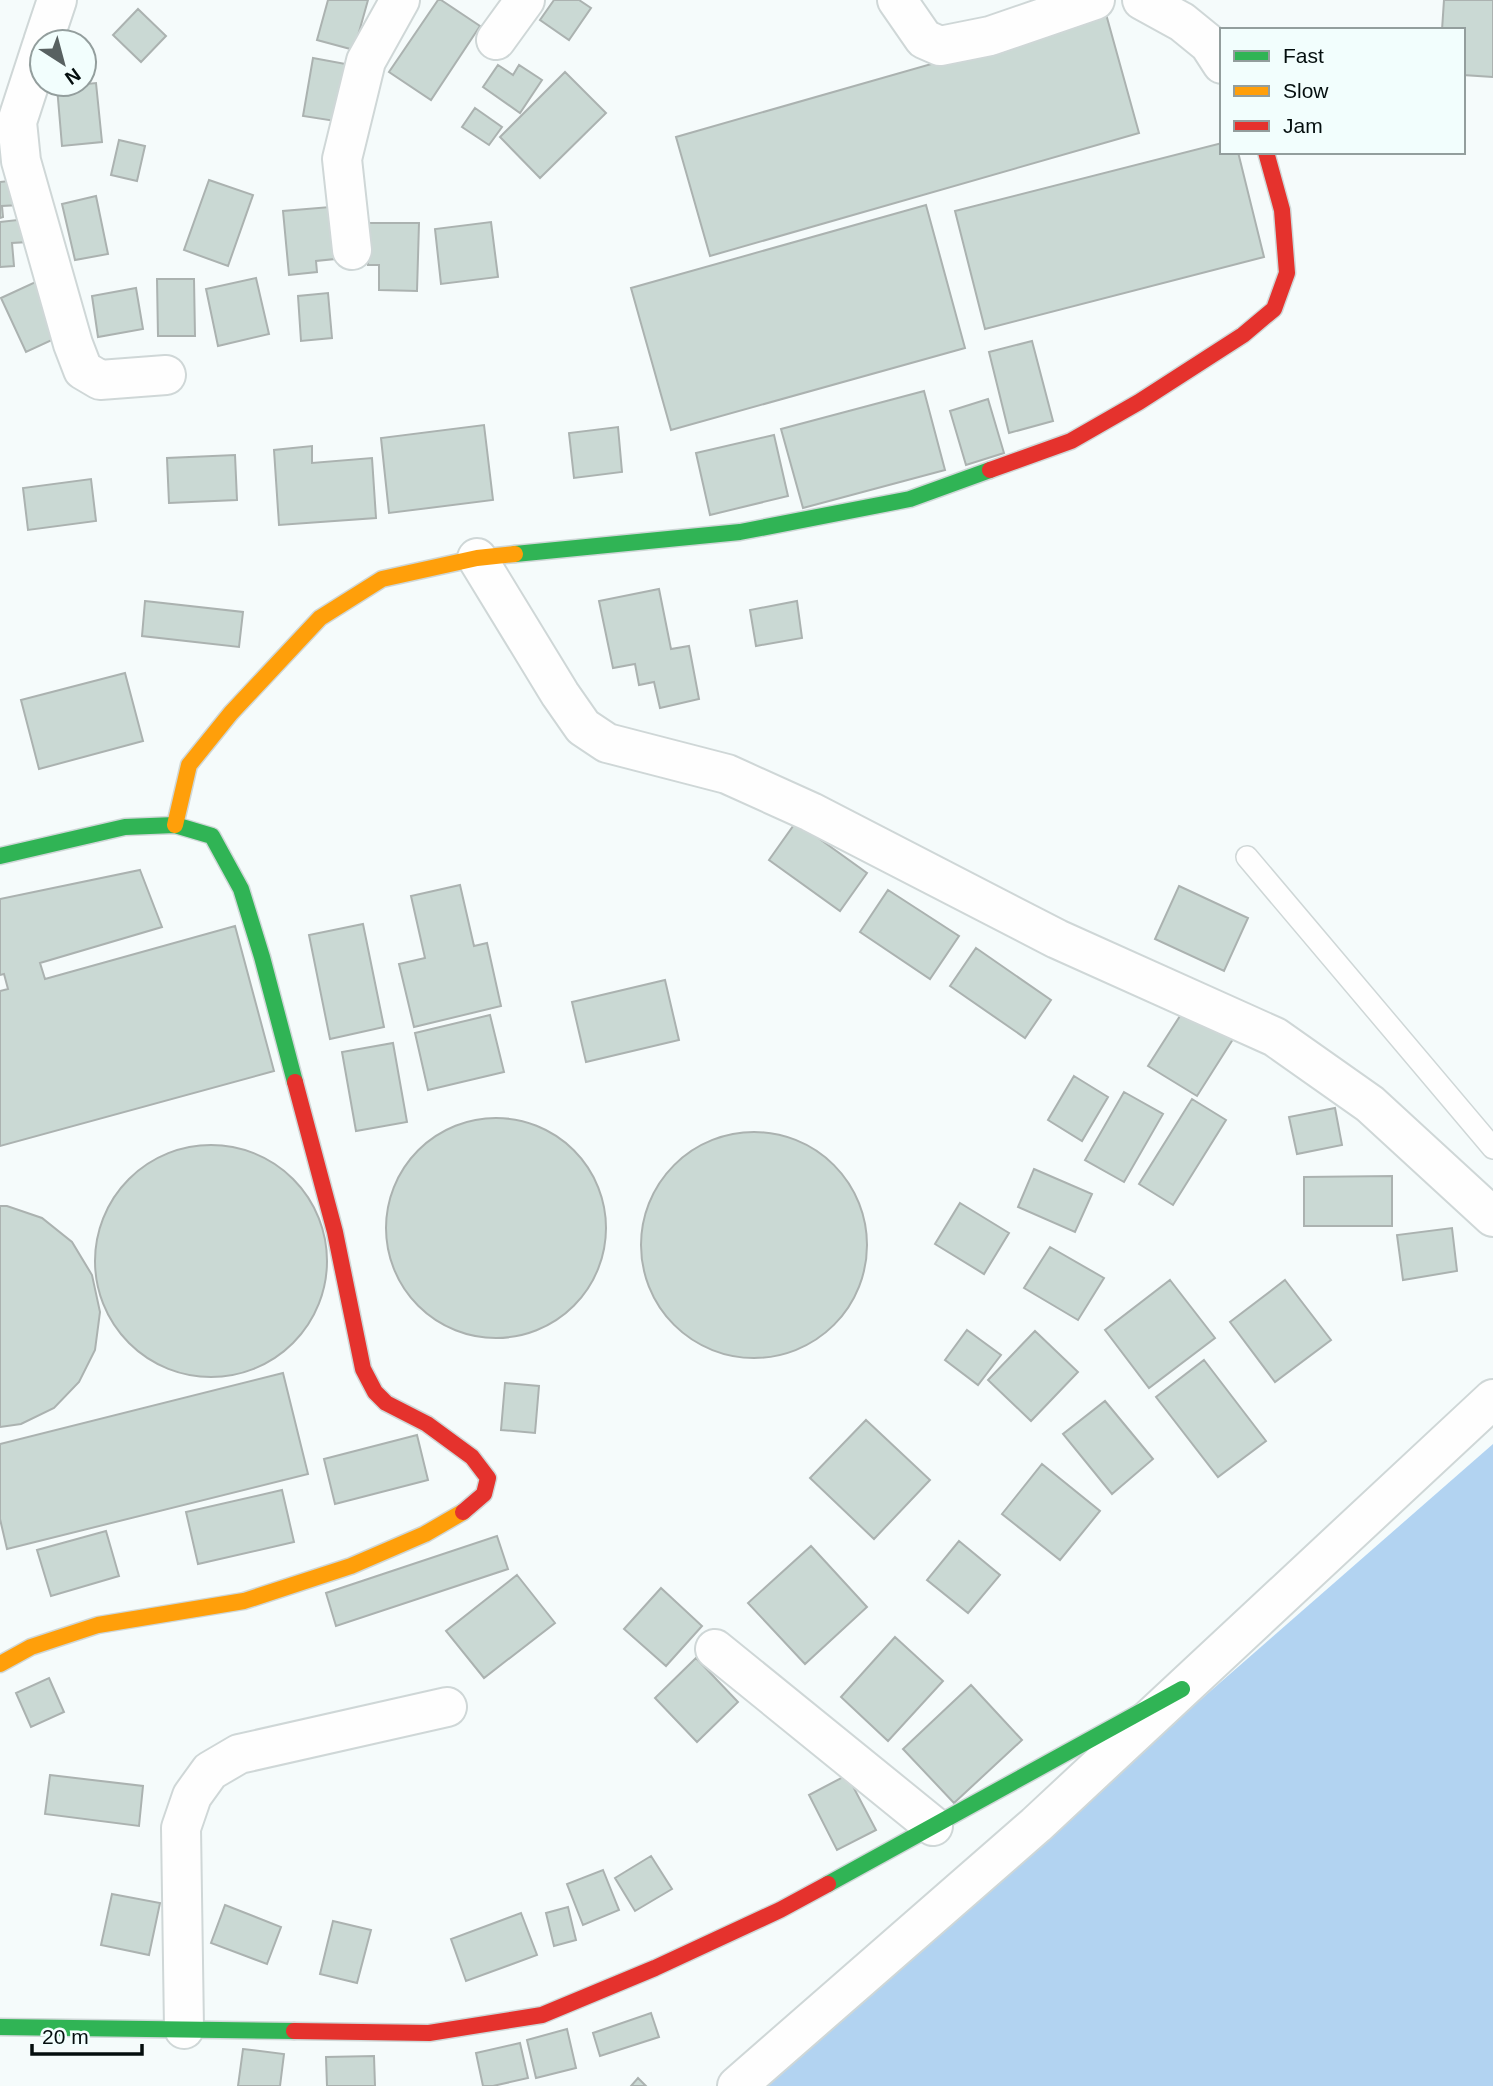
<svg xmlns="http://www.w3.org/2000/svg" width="1493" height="2086" font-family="Helvetica,sans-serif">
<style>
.water{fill:#b2d3f1}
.building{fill:#cad9d4;stroke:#abb2b0;stroke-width:2}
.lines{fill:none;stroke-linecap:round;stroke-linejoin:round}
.lane-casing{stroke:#cfd7d7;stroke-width:24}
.street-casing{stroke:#cfd7d7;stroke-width:42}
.fast-casing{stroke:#cfd7d7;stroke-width:19}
.slow-casing{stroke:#cfd7d7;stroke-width:19}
.jam-casing{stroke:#cfd7d7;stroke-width:19}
.lane{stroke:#fefefe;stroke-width:21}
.street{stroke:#fefefe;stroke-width:38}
.fast{stroke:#30b455;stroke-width:16}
.slow{stroke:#ff9f0a;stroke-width:16}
.jam{stroke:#e5322d;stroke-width:16}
</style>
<rect width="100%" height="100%" fill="#f5fbfb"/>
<path class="water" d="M1493,1444V2086H759Z"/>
<path class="building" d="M328,0H368L354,50L317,40Z
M438,0H441L480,26L431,100L389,72Z
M554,0H579L591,8L569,40L540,20Z
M1444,0H1493V77L1463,75V30H1442Z
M138,9L166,36L141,62L113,35Z
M1106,14L1139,133L710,256L676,137Z
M313,58L351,65L335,121L303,116Z
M498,65L513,75L519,65L542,80L520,113L483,87Z
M565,72L606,113L540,178L500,137Z
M96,83L102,142L62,146L57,87Z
M475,108L502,127L489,145L462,127Z
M119,140L145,146L137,181L111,175Z
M1222,143V152H1238L1264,257L985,329L955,211Z
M18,180L20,205L2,206L3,217L0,218V182Z
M209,180L253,195L228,266L184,250Z
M96,196L108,254L75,260L62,204Z
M926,205L965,348L671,430L631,288Z
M330,207L335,259L316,261L317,272L289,275L283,211Z
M26,219L28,242L12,243L14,266L0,267V222Z
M491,222L498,277L441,284L435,229Z
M369,223H419L417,291L379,290V265H368Z
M256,278L269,334L218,346L206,289Z
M42,279L67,333L26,352L1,298Z
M157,279H194L195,336H158Z
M136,288L143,329L98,337L92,296Z
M328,293L332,338L301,341L298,296Z
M1032,341L1053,421L1009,433L989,352Z
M924,391L945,470L803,508L781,429Z
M988,399L1004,453L966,465L950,411Z
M484,425L493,500L389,513L381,438Z
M618,427L622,472L574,478L569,433Z
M774,435L788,496L710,515L696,453Z
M312,446V463L372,458L376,518L279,525L274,450Z
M235,455L237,500L169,503L167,458Z
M91,479L96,521L28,530L23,488Z
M659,589L671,649L689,646L699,699L660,708L654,682L639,685L635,664L613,668L599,601Z
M145,601L243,612L239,647L142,636Z
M797,601L802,638L756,646L750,610Z
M125,673L143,741L39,769L21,700Z
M796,822L867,873L840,911L769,860Z
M140,870L162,927L40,963L45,979L235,926L274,1071L0,1146V991L8,989L4,974L0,975V899Z
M460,885L474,946L487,943L501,1006L414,1027L399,964L425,958L411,896Z
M1179,886L1248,918L1224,971L1155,939Z
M888,890L959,936L930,979L860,932Z
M363,924L384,1027L330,1039L309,935Z
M976,948L1051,1000L1025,1038L950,986Z
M665,980L679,1040L586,1062L572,1002Z
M1187,1005L1235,1036L1197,1096L1148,1066Z
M490,1015L504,1072L428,1090L415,1033Z
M393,1043L407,1122L356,1131L342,1052Z
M1074,1076L1108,1097L1082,1141L1048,1120Z
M1124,1092L1163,1114L1124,1182L1085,1160Z
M1192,1099L1226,1120L1173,1205L1139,1184Z
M1335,1108L1342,1145L1297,1154L1289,1117Z
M386 1228a110 110 0 1 1 220 0a110 110 0 1 1-220 0Z
M641 1245a113 113 0 1 1 226 0a113 113 0 1 1-226 0Z
M95 1261a116 116 0 1 1 232 0a116 116 0 1 1-232 0Z
M1034,1169L1092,1194L1075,1232L1018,1207Z
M1392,1176V1226H1304V1177Z
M960,1203L1009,1233L984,1274L935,1244Z
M0,1206H7L42,1218L72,1242L92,1275L100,1312L95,1350L79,1382L54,1408L21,1424L0,1427Z
M1452,1228L1457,1271L1403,1280L1397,1235Z
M1050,1247L1104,1278L1078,1320L1024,1288Z
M1170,1280L1215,1338L1149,1388L1105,1330Z
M1285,1280L1331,1340L1275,1382L1230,1322Z
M967,1330L1001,1355L978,1385L945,1360Z
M1035,1331L1078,1372L1031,1421L988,1380Z
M1204,1360L1266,1441L1218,1477L1156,1397Z
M283,1373L308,1474L7,1549L0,1519V1444Z
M505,1383L539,1386L535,1433L501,1430Z
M1105,1401L1153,1459L1112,1494L1063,1434Z
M866,1420L930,1480L874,1539L810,1478Z
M417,1435L428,1480L335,1504L324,1459Z
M1042,1464L1100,1511L1060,1560L1002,1514Z
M282,1490L294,1542L198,1564L186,1512Z
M106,1531L119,1576L51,1596L37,1550Z
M497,1536L508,1569L336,1626L326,1593Z
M959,1541L1000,1575L968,1613L927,1580Z
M811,1546L867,1607L805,1664L748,1603Z
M517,1575L555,1623L484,1678L446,1631Z
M661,1588L702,1626L666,1666L624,1629Z
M895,1637L943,1681L888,1741L841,1697Z
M696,1658L738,1702L697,1742L655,1698Z
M49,1678L64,1712L31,1727L16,1693Z
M971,1685L1022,1740L954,1803L903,1749Z
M50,1775L143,1786L139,1826L45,1814Z
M847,1775L876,1830L837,1850L809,1795Z
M651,1856L672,1889L635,1911L615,1878Z
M603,1870L619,1910L583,1925L567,1884Z
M112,1894L160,1903L149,1955L101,1945Z
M225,1905L281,1927L267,1964L211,1943Z
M568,1907L576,1940L554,1946L546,1913Z
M521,1913L537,1955L466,1981L451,1939Z
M333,1921L371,1930L357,1983L320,1974Z
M651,2013L659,2037L600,2056L593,2033Z
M567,2029L576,2068L536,2078L527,2040Z
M520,2043L528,2078L493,2086H483L476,2053Z
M243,2049L284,2054L280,2086H238Z
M374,2056L375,2086H327L326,2057Z
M638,2078L646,2086H631Z"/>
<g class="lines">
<g class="lane-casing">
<path id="lane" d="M1247,857L1493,1148"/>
</g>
<g class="street-casing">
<path id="street" d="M897,0L924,39L940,46L990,36L1095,0
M1142,0L1182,22L1209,44L1222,64
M496,40L525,0
M43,42L57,0
M42,45L17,122L21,161L73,344L83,370L100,380L166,375
M352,250L342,159L366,61L400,0
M477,558L560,694L583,727L607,743L727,774L811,812L1057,939L1275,1037L1370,1104L1493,1217
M715,1649L933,1826
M184,2029L181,1828L192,1796L210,1771L239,1754L447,1707
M737,2086L1036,1825L1493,1399"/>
</g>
<g class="fast-casing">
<path id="fast" d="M515,554L740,532L910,499L990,470
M0,856L125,827L175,825L212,836L241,889L262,957L295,1082
M828,1884L1182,1689
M0,2027L294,2031"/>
</g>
<g class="slow-casing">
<path id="slow" d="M175,825L189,765L231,713L320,618L382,579L477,558L515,554
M0,1664L31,1647L98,1625L244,1601L351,1566L425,1534L463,1512"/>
</g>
<g class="jam-casing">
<path id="jam" d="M990,470L1071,441L1139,402L1243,335L1274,309L1287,273L1282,210L1266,152
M295,1082L335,1232L363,1369L375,1392L386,1403L427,1424L472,1457L488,1478L484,1494L463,1512
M294,2031L429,2033L542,2015L655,1968L780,1910L828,1884"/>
</g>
<use href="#lane" class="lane"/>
<use href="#street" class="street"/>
<use href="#fast" class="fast"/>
<use href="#slow" class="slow"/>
<use href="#jam" class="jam"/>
</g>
<rect x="1220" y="28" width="245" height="126" fill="#f2fefd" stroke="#939e9d" stroke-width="2"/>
<rect x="1234" y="51" width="35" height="10" fill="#30b455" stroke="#939e9d" stroke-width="2"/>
<text x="1283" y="63" font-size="21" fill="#040e0e">Fast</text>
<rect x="1234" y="86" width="35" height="10" fill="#ff9f0a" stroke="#939e9d" stroke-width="2"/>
<text x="1283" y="98" font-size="21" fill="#040e0e">Slow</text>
<rect x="1234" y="121" width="35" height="10" fill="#e5322d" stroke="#939e9d" stroke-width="2"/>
<text x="1283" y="133" font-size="21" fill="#040e0e">Jam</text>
<g transform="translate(63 63) rotate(144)"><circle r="33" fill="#f2fefd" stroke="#939e9d" stroke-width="2"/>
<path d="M0-5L12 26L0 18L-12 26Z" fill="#586161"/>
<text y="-10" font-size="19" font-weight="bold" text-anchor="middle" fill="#040e0e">N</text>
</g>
<path d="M32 2044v10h110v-10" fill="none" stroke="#040e0e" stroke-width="3.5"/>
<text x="42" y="2044" font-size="21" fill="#040e0e" stroke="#f2fefd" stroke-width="5" paint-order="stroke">20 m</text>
</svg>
